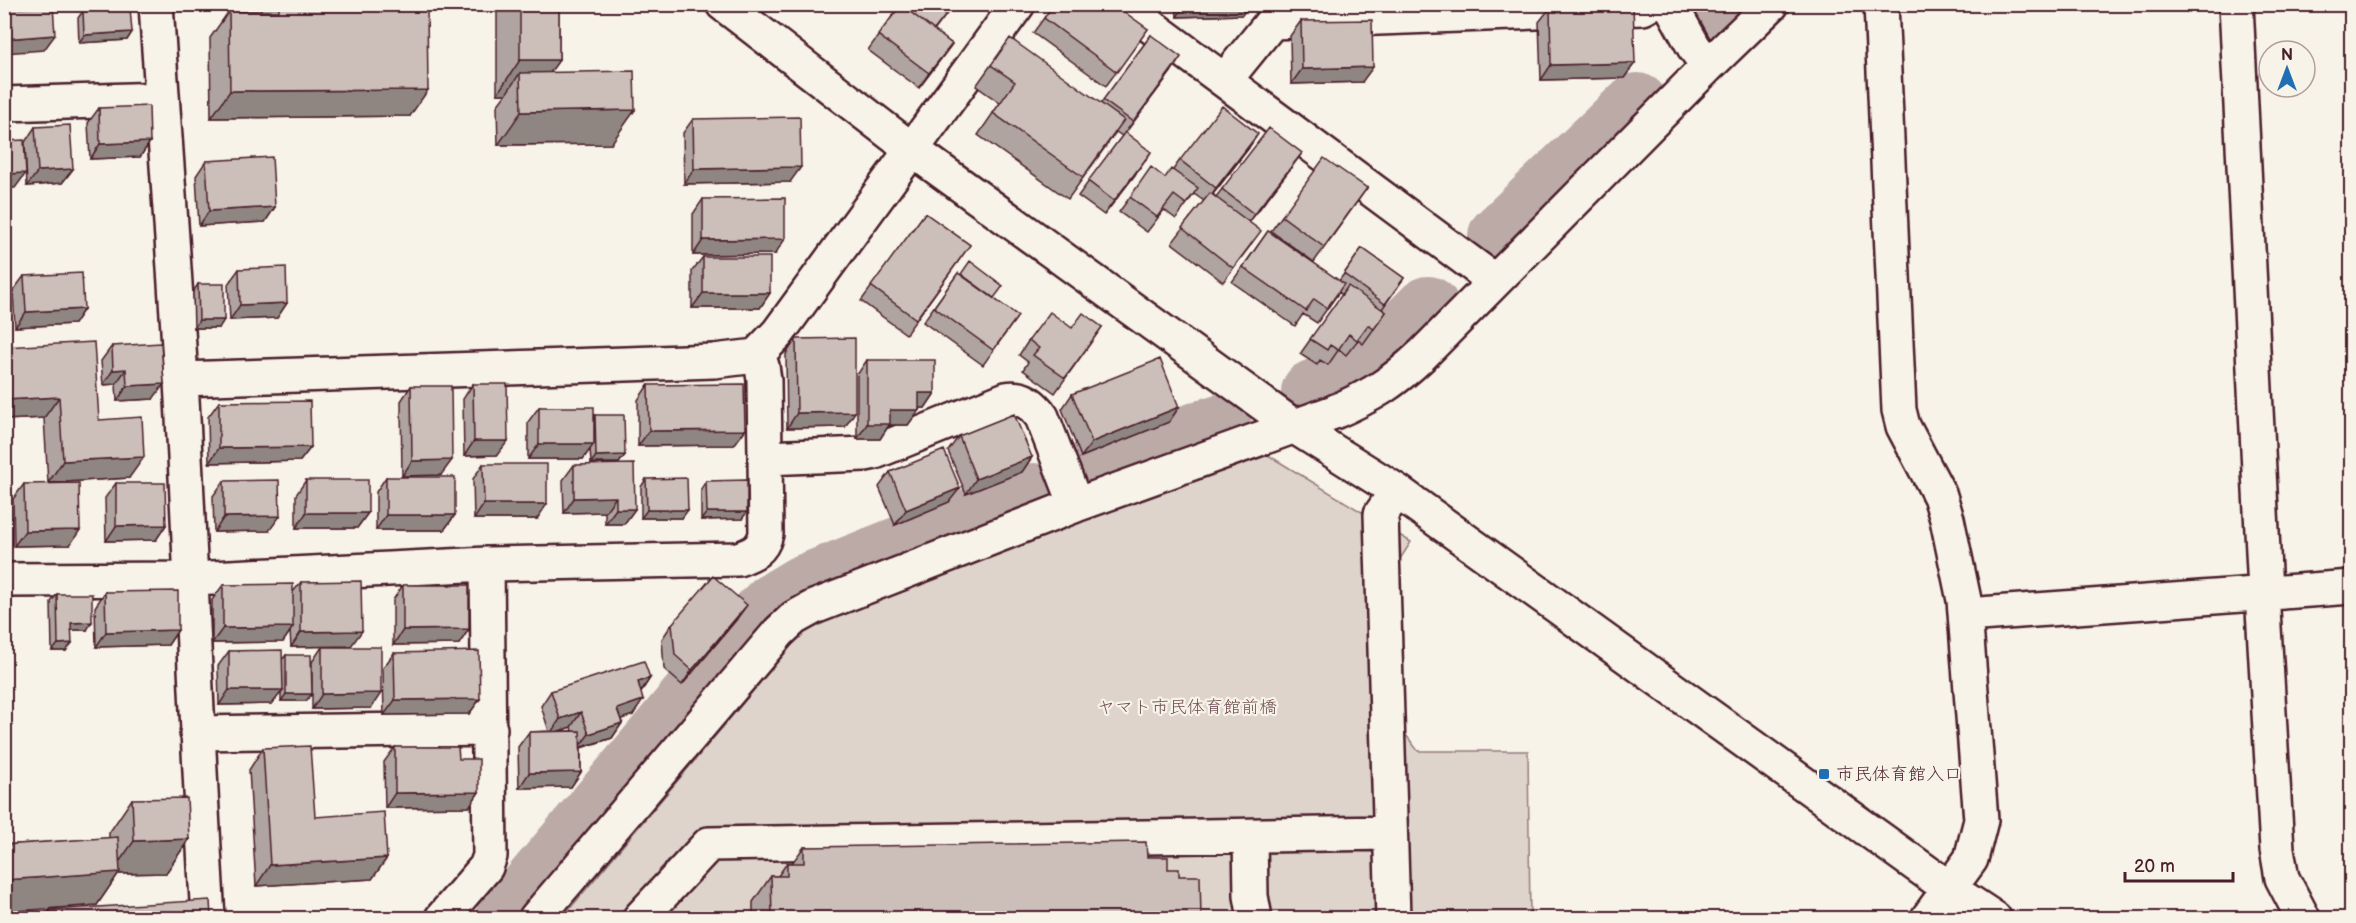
<svg xmlns="http://www.w3.org/2000/svg" width="2356" height="923" font-family="'Balsamiq Sans','Klee One',sans-serif">
<style>
.green{fill:#ded4cc;stroke:#947a7c;stroke-width:1.5}
.lines{fill:none;stroke-linecap:round;stroke-linejoin:round}
.river{stroke:#bcaaa7;stroke-width:64}
.minor-casing{stroke:#4a1f2b;stroke-width:38}
.minor{stroke:#f7f3e8;stroke-width:33}
.wall{fill:#afa49f;stroke:#4a1f2b;stroke-width:1.5;fill-rule:evenodd}
.shaded-wall{fill:#8f8682;stroke:#4a1f2b;stroke-width:1.5}
.building{fill:#ccbfb9;stroke:#4a1f2b;stroke-width:1.5}
.poi-dot{fill:#1f6fb2;stroke:#f7f3e8;stroke-width:2}
.labels{text-anchor:middle;stroke-width:4.5;stroke-linejoin:round;paint-order:stroke}
.park-label{font-size:18px;fill:#6f4c53;stroke:#f7f3e8}
.poi-label{font-size:18px;fill:#4a1f2b;stroke:#f7f3e8;text-anchor:start}
</style>
<rect width="100%" height="100%" fill="#f7f3e8"/>
<filter id="ink" filterUnits="userSpaceOnUse"><feTurbulence type="fractalNoise" baseFrequency=".0167" numOctaves="2"/><feDisplacementMap in="SourceGraphic" scale="12" xChannelSelector="R" yChannelSelector="G"/><feConvolveMatrix kernelMatrix="1 2 1 2 8 2 1 2 1" color-interpolation-filters="sRGB"/></filter>
<g filter="url(#ink)">
<path class="green" d="M1263,452L1411,542L1400,559V727L1418,751H1528L1530,918H562L807,627Z"/>
<g class="lines">
<path class="river" d="M1715,29L1739,4
M1500,236L1637,105
M1313,392L1367,369L1428,308
M1090,472L1220,426
M507,918L751,627L773,605L803,587L1034,495"/>
<g class="minor-casing">
<path id="minor" d="M156,4C164,130 174,255 181,381C191,560 197,739 208,918
M723,4L911,149L1295,427L1397,491L1950,889L1994,918
M1121,4L1495,281
M1670,4L1694,47L1708,66
M1881,4L1899,410L1903,426L1940,496L1947,519L1964,600L1981,820L1971,859L1928,918
M2236,4L2265,592L2263,610L2277,849L2282,878L2303,918
M1225,80L1272,22L1643,8L1650,4
M4,104L162,99
M181,379L714,361L756,356L778,333L1018,4
M765,458L865,454L875,452L1006,399C1022,396 1033,404 1042,417L1076,505
M4,580L192,579L487,564L738,559C753,554 762,550 766,534L764,380L762,366L756,356
M1966,615L2352,587
M197,733L490,729
M1250,836L1251,896L1255,918
M442,918L486,867L490,856L487,564
M536,918L779,632L794,618L814,607L1076,505L1334,412C1373,395 1391,384 1422,355L1708,66L1772,4
M640,918L709,844L1390,833
M1393,918L1381,514L1397,491"/>
</g>
<use href="#minor" class="minor"/>
</g>
<path class="wall" d="M261,4H370V8L410,116L211,118L210,38L229,11H261Z
M497,4H559V60L550,72L611,144L498,145L497,106L506,94H497Z
M901,4L949,11L934,31L952,44L919,88L868,50Z
M1054,4L1148,29L1106,86L1033,33Z
M1176,4H1254L1253,6H1248L1242,15L1177,17Z
M1550,8L1635,63L1624,78L1541,80L1539,22Z
M83,11L132,32L127,40L79,43L78,18Z
M1301,21L1362,82L1291,84L1290,36Z
M1151,35L1171,72L1125,133L1141,167L1104,215L1078,196L1122,136L1116,132L1068,199L978,135L1000,103L976,86L991,65L1101,103Z
M99,108L150,142L140,157L90,159L88,123Z
M693,119L790,182L684,184L683,133Z
M35,127L73,169L62,183L27,186L25,142Z
M1248,149L1213,194L1216,197L1222,189L1302,153L1249,222L1250,246L1223,282L1172,243L1204,201L1194,194L1176,219L1164,210L1147,232L1119,212L1130,197L1165,178L1173,170L1180,160Z
M206,161L275,207L265,222L199,226L196,176Z
M1367,188L1314,262L1271,231L1282,216Z
M703,199L775,254L693,255V214Z
M925,213L970,245L906,334L861,301Z
M1268,231L1339,281L1362,248L1404,278L1382,309L1386,312L1363,344L1358,340L1346,355L1339,349L1328,365L1320,360L1317,365L1300,354L1342,295L1339,292L1317,323L1303,314L1295,326L1232,282Z
M703,257L770,293L760,308H692V271Z
M239,269L287,303L277,318L230,320L228,284Z
M958,273L1018,316L983,365L923,322Z
M24,276L84,309L74,324L15,327L13,291Z
M198,284L219,328H194L193,292Z
M1102,327L1055,393L1023,370L1028,362L1019,355L1029,340L1072,328Z
M796,339L845,427L787,428L786,354Z
M112,346L153,399L117,401L116,384L103,385L101,361Z
M4,347L99,420L129,478L48,483L44,418L4,420Z
M867,360L935,393L925,408H919V410L908,425H889L880,439H857V375Z
M473,384L497,455L464,456L463,399Z
M648,385L745,430L734,445L638,446V400Z
M411,386L441,475L402,476L401,401Z
M1072,394L1179,407L1169,422L1081,457L1062,409Z
M219,402L311,447L300,461L209,463L208,417Z
M539,407L594,417L595,415L625,455L619,463H591L590,449L583,459H528V422Z
M959,436L1032,457L1022,472L966,494L948,451Z
M483,464L537,519H474L473,479Z
M574,465L635,509L624,524H605V512L564,513L563,480Z
M890,472L949,502L895,525L879,487Z
M386,477L455,515L444,530H376V492Z
M646,479L682,518H641V487Z
M306,480L368,513L357,528H296V495Z
M224,481L269,531L214,532L213,496Z
M706,481L742,519L701,520V489Z
M116,483L166,525L156,540L106,541L105,498Z
M24,484L70,545L14,546L13,499Z
M301,582L351,646L291,647L290,631L283,642L212,643V600L223,585L293,592Z
M403,585L469,629L459,644L393,645V600Z
M105,592L178,630L168,645L96,647L95,607Z
M57,594L87,630H71L66,651H52L51,602Z
M736,620L682,685L664,669L662,639L672,624Z
M322,647L371,708L312,709V662Z
M229,651L282,660L286,655L306,701H281V692L272,704L219,705L218,666Z
M394,653L480,699L469,714L384,715L383,668Z
M650,678L641,692L633,715L621,719L622,723L612,738L581,748V772L571,787L519,788L518,747L529,732L549,731L541,706L551,691ZM571,727L572,731H558Z
M395,747L459,759L479,792L469,807L385,808L384,762Z
M263,748L315,817L387,858L372,879L256,886L249,770Z
M132,799L189,839L166,873L118,874L97,905L4,912V845L109,838V833Z
M804,847L1147,857L1168,869L1179,876L1201,918H753V902L771,876H778L787,863H792Z
M50,910L211,918H44Z"/>
<path class="shaded-wall" d="M1185,4H1254L1253,6H1248L1242,15L1177,17Z
M132,32L127,40L79,43L84,35Z
M55,35L44,50L4,53V39Z
M952,44L941,59L919,88L929,73Z
M1181,57L1171,72L1123,136L1133,122Z
M520,60H559L535,94L520,73L506,94H497Z
M1635,63L1624,78L1541,80L1551,65Z
M1373,67L1362,82L1291,84L1302,69Z
M428,90L410,116L211,118L230,91Z
M635,110L611,144L498,145L521,112Z
M1258,134L1248,149L1206,203L1216,188Z
M150,142L140,157L90,159L100,144Z
M1151,152L1141,167L1104,215L1114,201Z
M1302,153L1291,168L1244,229L1254,214Z
M801,167L790,182L684,184L694,169Z
M73,169L62,183L27,186L38,171Z
M26,173L15,188H4V174Z
M275,207L265,222L199,226L209,211Z
M785,239L775,254L693,255L703,240Z
M4,244H9L4,250Z
M703,293H770L760,308H692Z
M287,303L277,318L230,320L240,305Z
M84,309L74,324L15,327L26,312Z
M4,316H10L4,323Z
M199,320H224L219,328H194Z
M126,369L116,384L103,385L113,370Z
M164,384L153,399L117,401L127,386Z
M919,393H935L925,408H908Z
M59,397L44,418L4,420V400Z
M1179,407L1169,422L1081,457L1092,442Z
M890,410H919L908,425H889L880,439H857L867,424Z
M855,412L845,427L787,428L797,413Z
M745,430L734,445L638,446L649,431Z
M474,441H508L497,455L464,456Z
M539,444H594L583,459H528Z
M311,447L300,461L209,463L219,448Z
M625,455L619,463H591L596,456Z
M144,457L129,478L48,483L63,461Z
M1032,457L1022,472L966,494L976,479Z
M452,460L441,475L402,476L412,461Z
M960,488L949,502L895,525L906,510Z
M616,497L605,512L564,513L574,498Z
M484,504H547L537,519H474Z
M616,509H635L624,524H605Z
M647,510H688L682,518H641Z
M707,512H747L742,519L701,520Z
M306,513H368L357,528H296Z
M386,515H455L444,530H376Z
M280,516L269,531L214,532L224,517Z
M166,525L156,540L106,541L116,526Z
M80,530L70,545L14,546L25,531Z
M747,605L736,620L682,685L692,670Z
M92,622L87,630H66L71,623Z
M4,627H9L4,634Z
M293,627L283,642L212,643L223,628Z
M469,629L459,644L393,645L403,630Z
M178,630L168,645L96,647L106,632Z
M362,631L351,646L291,647L301,632Z
M72,643L66,651H52L58,644Z
M650,678L640,693L638,682Z
M229,690H283L272,704L219,705Z
M381,693L371,708L312,709L322,694Z
M286,694H312L306,701H281Z
M480,699L469,714L384,715L395,700Z
M643,700L633,715L607,724L617,709Z
M581,712L571,727L550,734L560,719Z
M622,723L612,738L578,748L589,734Z
M581,772L571,787L519,788L529,773Z
M479,792L469,807L385,808L395,793Z
M189,839L166,873L118,874L97,905L4,912V880L112,872L134,841Z
M387,858L372,879L256,886L270,865Z"/>
<path class="building" d="M279,4H370V8L427,7L428,90L230,91L229,11H279Z
M520,4H559V60H520Z
M901,4H941L949,11L934,30L901,5L900,7L899,6Z
M1054,4H1113L1148,29L1117,72L1044,18Z
M901,5L952,44L929,73L878,35Z
M1633,5L1635,63L1551,65L1550,8Z
M53,6L55,35L4,39V9Z
M130,8L132,32L84,35L83,11Z
M1372,20L1373,67L1302,69L1301,21Z
M1151,35L1181,57L1133,122L1103,100Z
M1010,38L1124,120L1083,177L993,113L1015,82L991,65Z
M634,71L635,110L521,112L520,73Z
M149,106L150,142L100,144L99,108Z
M1222,106L1258,134L1216,188L1180,160Z
M800,117L801,167L694,169L693,119Z
M70,125L73,169L38,171L35,127Z
M1269,128L1302,153L1254,214L1222,189Z
M1125,132L1151,152L1114,201L1088,181Z
M24,140L26,173L4,174V141Z
M272,157L275,207L209,211L206,161Z
M1324,158L1367,188L1324,247L1282,216Z
M1151,167L1165,178L1171,169L1198,188L1186,204L1174,195L1157,217L1130,197Z
M1210,193L1261,231L1233,268L1182,228Z
M785,198V239L703,240V199Z
M4,211H7L9,244H4Z
M925,213L970,245L916,319L871,286Z
M1268,231L1344,284L1327,308L1314,299L1306,311L1243,267Z
M1362,248L1404,278L1385,304L1344,274Z
M703,257H770V293H703Z
M970,261L1003,286L994,298L961,274Z
M286,267L287,303L240,305L239,269Z
M82,273L84,309L26,312L24,276Z
M958,273L1018,316L993,350L934,307Z
M4,280H8L10,316H4Z
M198,284H224V320H199Z
M1348,286L1386,312L1374,329L1368,325L1357,340L1349,334L1338,350L1330,345L1327,350L1310,339Z
M1050,312L1072,328L1083,313L1102,327L1065,378L1033,355L1039,348L1029,340Z
M855,338V412L797,413L796,339Z
M94,342L99,420L142,417L144,457L63,461L59,397L4,400V347Z
M161,343L164,384L127,386L126,369L113,370L112,346Z
M1160,359L1179,407L1092,442L1072,394Z
M867,360H935V393H919V410H890V424H867Z
M473,384H507L508,441H474Z
M744,384L745,430L649,431L648,385Z
M411,386H451L452,460L412,461Z
M310,401L311,447L219,448V402Z
M539,407H594V444H539Z
M1014,414L1032,457L976,479L959,436Z
M595,415H624L625,455L596,456Z
M944,450L960,488L906,510L890,472Z
M483,464H547V504H484Z
M634,464L635,509H616V497L574,498V465Z
M386,477H455V515H386Z
M687,478L688,510H647L646,479Z
M279,480L280,516L224,517V481Z
M306,480H368V513H306Z
M747,480V512H707L706,481Z
M79,483L80,530L25,531L24,484Z
M116,483H165L166,525L116,526Z
M713,576L747,605L692,670L675,655L672,624Z
M361,581L362,631L301,632V582Z
M293,584V627L223,628V585Z
M403,585H469V629L403,630Z
M4,586H10L9,627H4Z
M178,591V630L106,632L105,592Z
M57,594H92V622L71,623L72,643L58,644Z
M322,647H381V693L322,694Z
M282,650L283,690H229V651Z
M479,651L480,699L395,700L394,653Z
M286,655H311L312,694H286Z
M644,661L650,678L638,682L643,700L617,709L622,723L589,734L581,712L560,719L551,691Z
M580,731L581,772L529,773V732Z
M310,746L315,817L384,812L387,858L270,865L263,748Z
M395,747H458L459,759H479V792L395,793Z
M187,798L189,839L134,841L132,799Z
M118,837L120,872L4,880V845Z
M1146,842L1147,857H1168V869H1179V876H1200L1201,918H772L771,876H787V863H804V847Z
M210,900L211,918H51L50,910Z"/>
</g>
<rect class="poi-dot" x="1818" y="768" width="12" height="12" rx="3"/>
<g class="labels">
<g class="park-label">
<text x="1187" y="713">ヤマト市民体育館前橋</text>
</g>
<g class="poi-label">
<text x="1836" y="780">市民体育館入口</text>
</g>
</g>
<rect width="2356" height="923" fill="none" stroke="#f7f3e8" stroke-width="24"/>
<rect x="12" y="12" width="2332" height="899" fill="none" stroke="#4a1f2b" stroke-width="2" filter="url(#ink)"/>
<g transform="translate(2287 69)"><circle r="28" fill="#f7f3e8" stroke="#b29e9c" stroke-width="1.5"/>
<path d="M0-4.5L10 22L0 15L-10 22Z" fill="#1f6fb2"/>
<text y="-9" font-size="16" font-weight="bold" text-anchor="middle" fill="#4a1f2b">N</text>
</g>
<path d="M2125 872v9h108v-9" fill="none" stroke="#4a1f2b" stroke-width="3"/>
<text x="2134" y="872" font-size="18" fill="#4a1f2b" stroke="#f7f3e8" stroke-width="4.5" paint-order="stroke">20 m</text>
</svg>
